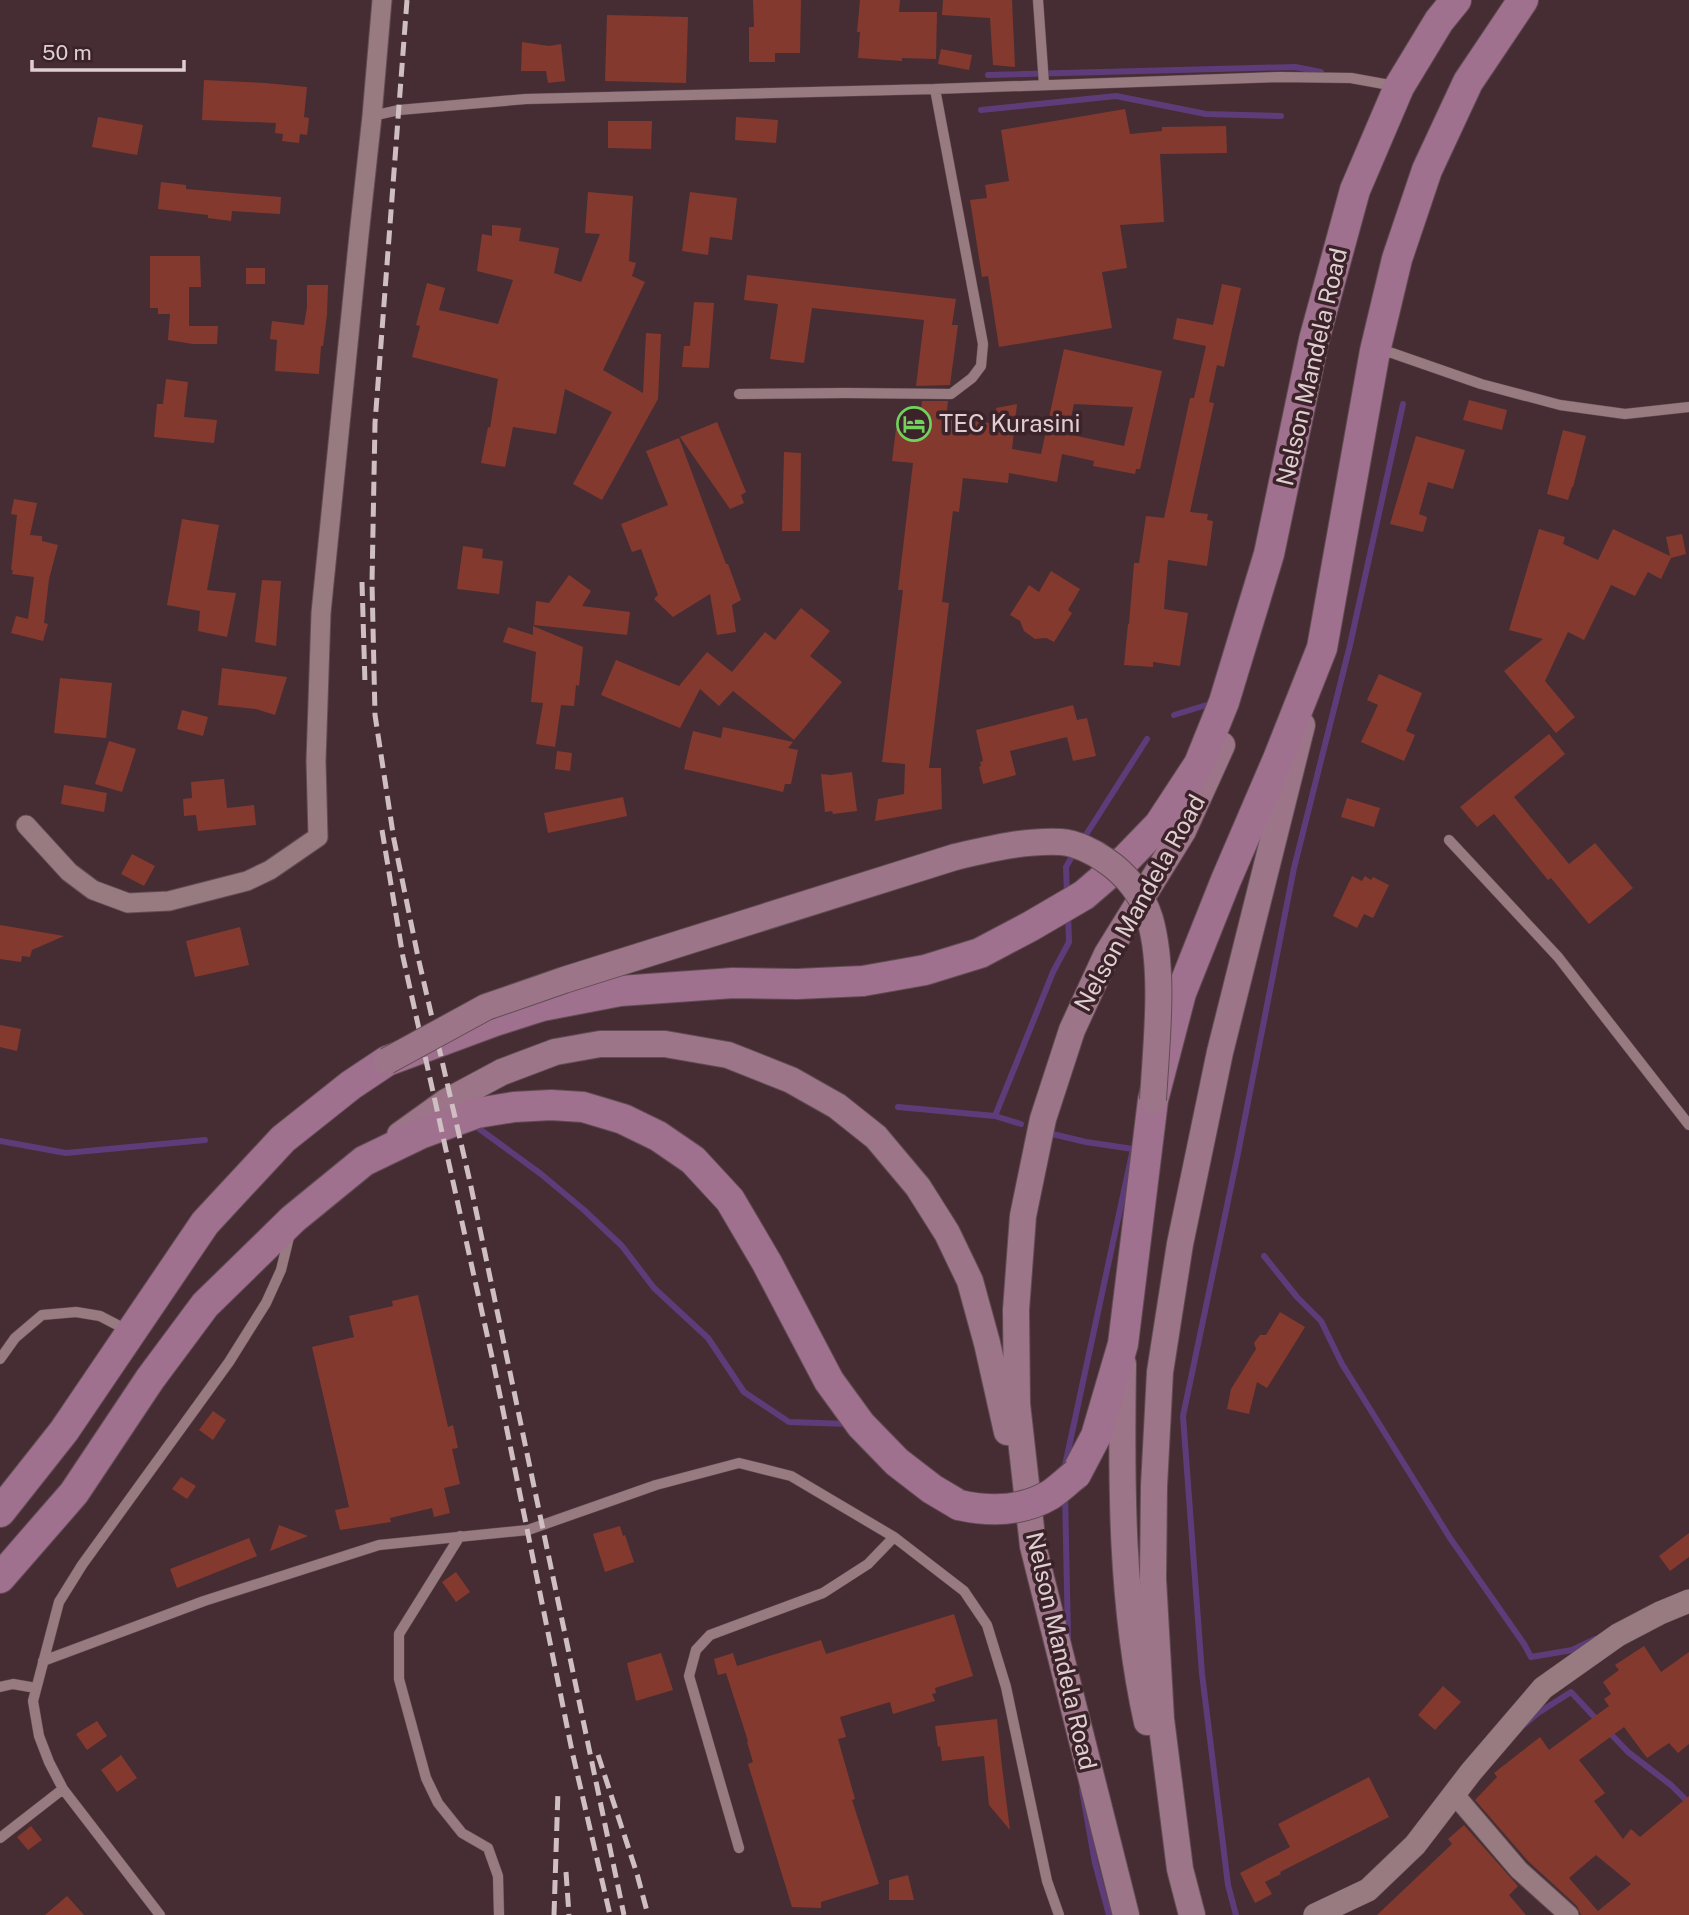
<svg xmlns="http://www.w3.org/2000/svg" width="1689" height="1915" font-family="'Public Sans',sans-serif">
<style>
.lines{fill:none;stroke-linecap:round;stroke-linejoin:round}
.stream{stroke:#5e3c7a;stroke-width:6}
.building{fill:#84392e;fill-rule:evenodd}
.service-casing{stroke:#614c52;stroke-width:11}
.minor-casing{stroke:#614c52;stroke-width:21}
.tertiary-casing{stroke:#614c52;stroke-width:24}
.secondary-casing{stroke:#614c52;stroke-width:28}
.primary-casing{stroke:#614c52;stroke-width:32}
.service{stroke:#987a81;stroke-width:10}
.minor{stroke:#987a81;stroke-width:19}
.tertiary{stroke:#987a81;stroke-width:23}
.secondary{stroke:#9c7588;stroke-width:26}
.primary{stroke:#a0708f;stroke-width:30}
.rail{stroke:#cfbec2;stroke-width:5;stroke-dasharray:14 7;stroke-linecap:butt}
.secondary-bridge-casing{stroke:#614c52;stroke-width:28;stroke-linecap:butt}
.primary-bridge-casing{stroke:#614c52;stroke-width:32;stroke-linecap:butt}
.secondary-bridge{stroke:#9c7588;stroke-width:26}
.primary-bridge{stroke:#a0708f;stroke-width:30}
.labels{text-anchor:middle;stroke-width:7;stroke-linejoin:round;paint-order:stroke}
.street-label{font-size:24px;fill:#dfcfd2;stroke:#3b2329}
.poi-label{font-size:24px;fill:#dfcfd2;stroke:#3b2329;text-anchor:start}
</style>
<rect width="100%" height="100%" fill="#452d33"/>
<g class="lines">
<path class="stream" d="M988,75L1295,67L1321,72
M981,110L1116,96L1206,114L1281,116
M1174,715L1213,703
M1082,841L1147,739
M1067,896L1066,867L1074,853
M898,1107L995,1116L1021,1124
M995,1116L1053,972L1069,942L1068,913
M474,1125L541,1174L584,1210L622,1246L654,1288L708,1338L744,1392L789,1422L849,1424
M1048,1133L1086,1142L1133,1149L1064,1470
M0,1141L66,1153L205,1140
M1264,1256L1297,1297L1321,1321L1342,1364L1450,1538L1524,1644L1531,1657L1572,1650L1595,1639
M1065,1494L1068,1637
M1525,1724L1538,1713L1571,1692L1599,1722
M1607,1730L1628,1752L1671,1785L1689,1803
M1082,1790L1095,1863L1109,1915
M1236,1915L1228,1885L1202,1674L1183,1416L1237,1158L1294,868L1350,645L1403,404"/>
</g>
<path class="building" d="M753,0H801L800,53H775V62H749V27H754Z
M860,0H900L899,12H937L936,59L902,58V61L858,58L860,32H857Z
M943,0H1012L1015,67L993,65L990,18L942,15Z
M607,15L688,17L686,83L605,81Z
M522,42L549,46L561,44L565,81L548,83L546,71H521Z
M941,49L972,55L969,70L938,64Z
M204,80L265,83L307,87L304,117L309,118L307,135L300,134L299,143L282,141L283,134L275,133L276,123L202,120Z
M1125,109L1130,134L1162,131V127L1226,126L1227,153L1160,154L1164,222L1120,225L1127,268L1102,272L1112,328L999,347L988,276L982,277L970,200L987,198L985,185L1009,181L1001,130Z
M98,117L143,125L137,155L92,147Z
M736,117L778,120L776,143L735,140Z
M608,121H652L651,149L608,148Z
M161,182L186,185V189L281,197L280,214L232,211L231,221L208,218V215L158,209Z
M588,192L633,196L629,261L636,263L632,276L645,282L603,370L643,393L646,333L661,334L658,399L602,500L573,484L612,412L565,389L556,434L513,427L505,467L481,463L488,427L490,428L498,379L412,357L420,326L416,325L427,283L445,288L439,310L498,324L513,280L477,271L482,234L492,236V225L521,228L519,241L559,248L554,273L581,282L600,234L585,233Z
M690,192L737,198L732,240L710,237L708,255L682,251Z
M150,256H200L201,287H189V326H218L217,344H193L168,340L170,314H158V308H150Z
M246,268H265V284H246Z
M747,275L956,299L952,325H958L950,385L916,386L924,320L812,308L804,363L770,359L778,304L744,300Z
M1222,284L1241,288L1224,367L1217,365L1209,402L1214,403L1190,512L1208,514L1207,520L1213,521L1207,566L1168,560L1164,609L1188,613L1180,666L1153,662V667L1124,665L1128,624H1129L1134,563H1139L1146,516L1164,518L1190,398H1194L1206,346L1173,339L1177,318L1213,325Z
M307,285H328L327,314L323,346H321L319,374L275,371L277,340L270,339L272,321L304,325L307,307Z
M694,302L714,303L709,368L682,367L684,346H690Z
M1064,349L1162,371L1140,469H1136L1135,474L1093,466L1094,461L1062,454L1057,482L1009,473L1008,483L963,478L959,512L953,511L942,602L949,603L929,768H941L942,809L875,821L878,799L904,794L905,764L882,762L903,590H898L913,463L892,461L896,429L918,432L922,401H948L946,418L999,424L996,408L1017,404L1012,449L1041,454ZM1074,404L1133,407L1124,446L1067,434Z
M166,379L188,382L184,417L217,420L214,443L154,437L157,404H163Z
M1469,400L1507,410L1502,430L1463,420Z
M717,422L746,492L741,495L744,503L730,509L680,437Z
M1563,430L1586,436L1573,487H1572L1568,500L1547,494Z
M1416,436L1465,450L1453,489L1428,482L1419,514L1427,517L1423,532L1390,524Z
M679,438L726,564H728L741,600L732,605L736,632L717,635L710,594L673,617L654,599L658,595L641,549L632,552L621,524L668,505L646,451Z
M784,452L801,453L800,531H782Z
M14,499L37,503L30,535L42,536V541L58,545L49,579L44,623L48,624L43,641L11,633L16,616L28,619L34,577L12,574L13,570H11L17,515L11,514Z
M182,519L219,525L207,590L236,593L227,637L198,631L200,611L167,605Z
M1539,529L1565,537L1563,544L1598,560L1613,529L1670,556L1666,537L1682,534L1686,554L1671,558L1661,579L1648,572L1635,596L1611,585L1584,640L1568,632L1545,681L1575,717L1556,733L1504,671L1543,639L1509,630Z
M463,546L483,549L482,558L503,561L499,594L457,589Z
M1051,571L1080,589L1068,610L1072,613L1054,642L1046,638L1035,639L1024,631L1020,621L1010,615L1029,585L1039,592Z
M569,575L591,591L582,606L630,612L627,635L534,625L536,601L549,603Z
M262,580L281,581L276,646L255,642Z
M801,608L830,631L810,656L842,682L794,740L733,691L719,706L700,689L680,728L601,695L616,660L679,686L707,652L732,672L765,632L775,640Z
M533,626L583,647L579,686L576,685L574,706L561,705L555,747L536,744L543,703L531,702L536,652L503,642L508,627L533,635Z
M222,668L287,677L275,715L256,709L218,705Z
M1379,674L1422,693L1406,731L1415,735L1404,761L1361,742L1378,705L1367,700Z
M60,678L112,683L106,738L54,733Z
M1073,705L1077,720L1087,718L1096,756L1073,761L1067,737L1010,751L1016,775L983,784L979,767L981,766L980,762L983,761L976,730Z
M182,710L208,717L203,736L177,729Z
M723,727L793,742L788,748L798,750L791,784H785L783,792L684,769L693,731L721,738Z
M1549,734L1565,754L1514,797L1569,864L1595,843L1633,888L1589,924L1551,878L1548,880L1494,814L1477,827L1460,807Z
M109,741L136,749L122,792L95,784Z
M557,751L572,753L570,771L555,769Z
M852,772L857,811L833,814L832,811L825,812L821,774L831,775Z
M224,779L227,808L254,805L256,825L198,831L196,815L184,816L183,799L192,798L191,782Z
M64,785L107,793L104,812L61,804Z
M623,797L627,816L548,833L544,813Z
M1347,798L1380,808L1374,827L1341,817Z
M132,854L155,866L144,886L121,874Z
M1352,876L1362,881L1365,876L1371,880L1373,877L1389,885L1373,918L1364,914L1357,928L1333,916Z
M0,925L6,926L64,936L32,950L30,957L22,956L21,962L0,959Z
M240,927L249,965L195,977L186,941Z
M0,1025L21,1029L17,1051L0,1047Z
M418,1295L448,1427L453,1425L458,1448L452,1449L460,1484L444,1488L450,1513L434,1517L432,1508L390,1518L391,1522L340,1530L335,1510L349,1507L312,1347L354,1337L349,1316L393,1306L392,1301Z
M1280,1312L1305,1327L1267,1388L1257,1382L1249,1414L1227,1409L1231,1389L1256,1349L1254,1343L1260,1335H1266Z
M213,1411L226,1420L213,1440L199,1430Z
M181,1477L196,1486L187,1499L172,1489Z
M279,1525L308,1536L270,1551Z
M620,1526L623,1536L625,1535L634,1562L605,1572L593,1534Z
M1689,1533V1557L1670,1571L1659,1556Z
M249,1538L257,1556L177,1588L170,1569Z
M456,1572L470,1592L456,1602L442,1582Z
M954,1614L973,1676L935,1688L936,1693L932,1694L935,1701L893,1714L890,1702L840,1717L846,1737L838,1739L855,1799L852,1800L879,1884L821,1902V1908L792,1907L748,1764L753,1762L747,1742L748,1741L726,1673L718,1675L714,1659L733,1653L737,1666L821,1640L826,1654Z
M1644,1646L1661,1672L1689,1652V1744L1678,1753L1669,1743L1647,1758L1624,1727L1579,1760L1605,1793L1594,1801L1623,1839L1631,1829L1640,1837L1689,1796V1915H1581L1577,1906L1528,1861L1475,1800L1497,1777L1494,1773L1540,1737L1549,1750L1609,1706L1604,1699L1611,1694L1603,1682L1619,1670L1615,1665ZM1596,1855L1631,1884L1598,1911L1569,1878Z
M661,1653L673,1690L636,1701L627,1663Z
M1443,1686L1461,1702L1435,1730L1418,1715Z
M997,1719L1002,1767L1010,1830L989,1805L984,1756L942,1761L940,1746L938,1747L935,1726Z
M97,1721L107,1736L87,1750L76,1734Z
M121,1755L137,1778L117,1792L101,1770Z
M1369,1777L1389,1817L1280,1872L1281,1874L1265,1882L1272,1894L1255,1903L1240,1873L1290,1847L1278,1824Z
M1464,1825L1518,1886L1509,1895L1526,1915H1377L1452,1844L1448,1839Z
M31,1826L42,1840L28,1850L17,1837Z
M908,1875L914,1900H889V1880Z
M67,1896L84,1915H45Z"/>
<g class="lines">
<g class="service-casing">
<path id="service" d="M1038,0L1044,84
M372,116L399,110L526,99L935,89L1279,77L1351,78L1395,86
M1377,351L1392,353L1481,384L1560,405L1625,414L1689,407
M739,394L846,393L951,394L972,378L981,366L983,344L935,89
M1449,840L1558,957L1689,1125
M0,1359L15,1338L42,1315L76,1312L100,1316L127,1330
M460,1536L399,1634V1679L426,1778L438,1803L462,1833L488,1848L498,1876L499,1915
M43,1661L204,1601L379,1545L528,1530L656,1485L739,1463L791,1476L894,1537L964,1591L987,1625L1006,1687L1047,1881L1059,1915
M0,1687L13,1684L36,1688
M0,1838L63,1789
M739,1848L689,1676L696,1650L710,1635L823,1593L868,1564L894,1537
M160,1915L63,1789L49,1762L39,1736L33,1701L59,1602L82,1565L229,1362L266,1303L281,1270L290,1233"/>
</g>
<g class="minor-casing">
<path id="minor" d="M26,825L69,872L93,890L128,903L169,901L247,881L270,870L318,837L316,761L321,613L359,235L372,116L382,0
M1454,1794L1519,1870L1569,1915"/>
</g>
<g class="tertiary-casing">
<path id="tertiary" d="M1315,1915L1368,1890L1415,1845L1471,1772L1543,1688L1618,1635L1660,1613L1689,1601"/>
</g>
<g class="secondary-casing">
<path id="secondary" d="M400,1135L446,1102L502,1072L555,1052L600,1044H665L728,1055L791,1080L837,1106L876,1137L918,1187L947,1233L970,1281L987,1343L1007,1432
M1123,1364C1121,1484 1121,1604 1147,1722
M1126,1915L1033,1546L1017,1404L1016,1310L1023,1216L1043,1119L1072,1030L1107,954L1183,831L1222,745
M1192,1915L1180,1869L1161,1719L1153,1579L1154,1486L1160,1372L1180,1244L1220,1052L1302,725"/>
</g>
<g class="primary-casing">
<path id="primary" d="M1076,1474L1096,1436L1123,1344L1153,1100L1181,993L1226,880L1278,759L1322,648L1375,351L1397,259L1427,170L1468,82L1523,0
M0,1512L64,1431L205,1223L283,1139L351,1085L387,1061L495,1021L542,1006L620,991L733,983L797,984L863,981L925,970L980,953L1031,926L1084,895L1127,858L1159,825L1199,764L1224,702L1269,554L1314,340L1355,190L1399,87L1439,21L1456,0
M0,1578L74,1493L150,1379L205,1305L293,1219L364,1161L420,1134L477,1113L514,1107L551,1105L583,1107L623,1119L658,1136L693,1160L730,1200L767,1263L829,1381L861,1425L897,1462L932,1489L959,1505"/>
</g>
<use href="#service" class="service"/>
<use href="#minor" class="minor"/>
<use href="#tertiary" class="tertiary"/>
<use href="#secondary" class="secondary"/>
<use href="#primary" class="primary"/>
<path class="rail" d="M407,0L375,423L372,583L375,715L394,840L418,957L470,1182L624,1915
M362,582L365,684
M382,830L403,957L494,1366L572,1751L610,1915
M598,1755L637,1874L648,1915
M566,1872L569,1915
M554,1915L558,1790"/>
<g class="secondary-bridge-casing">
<path id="secondary-bridge" d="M387,1061L486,1007L564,980L955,857C989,849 1026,840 1061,842C1076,843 1094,852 1105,860C1126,874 1143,895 1150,919C1165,971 1156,1045 1153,1100"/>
</g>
<g class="primary-bridge-casing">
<path id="primary-bridge" d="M959,1505C990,1512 1021,1512 1050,1495C1059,1489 1067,1481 1076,1474"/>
</g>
<use href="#secondary-bridge" class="secondary-bridge"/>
<use href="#primary-bridge" class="primary-bridge"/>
</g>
<defs>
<g id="hotel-ring" transform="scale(1.75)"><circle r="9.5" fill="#3b2329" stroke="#71d35e" stroke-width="1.5"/><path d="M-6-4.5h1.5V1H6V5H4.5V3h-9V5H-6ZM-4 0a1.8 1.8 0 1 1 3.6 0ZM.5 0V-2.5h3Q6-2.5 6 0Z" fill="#71d35e"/></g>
</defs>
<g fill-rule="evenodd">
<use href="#hotel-ring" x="914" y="424"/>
</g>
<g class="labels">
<g class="street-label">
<text transform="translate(1312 367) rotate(-77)" y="8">Nelson Mandela Road</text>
<text transform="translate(1140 903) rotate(-61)" y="8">Nelson Mandela Road</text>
<text transform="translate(1061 1651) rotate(77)" y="8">Nelson Mandela Road</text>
</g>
<g class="poi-label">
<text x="939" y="432">TEC Kurasini</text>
</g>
</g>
<path d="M32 60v10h152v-10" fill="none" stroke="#dfcfd2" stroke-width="3.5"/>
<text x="42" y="60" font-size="21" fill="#dfcfd2" stroke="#3b2329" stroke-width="5" paint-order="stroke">50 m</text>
</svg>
